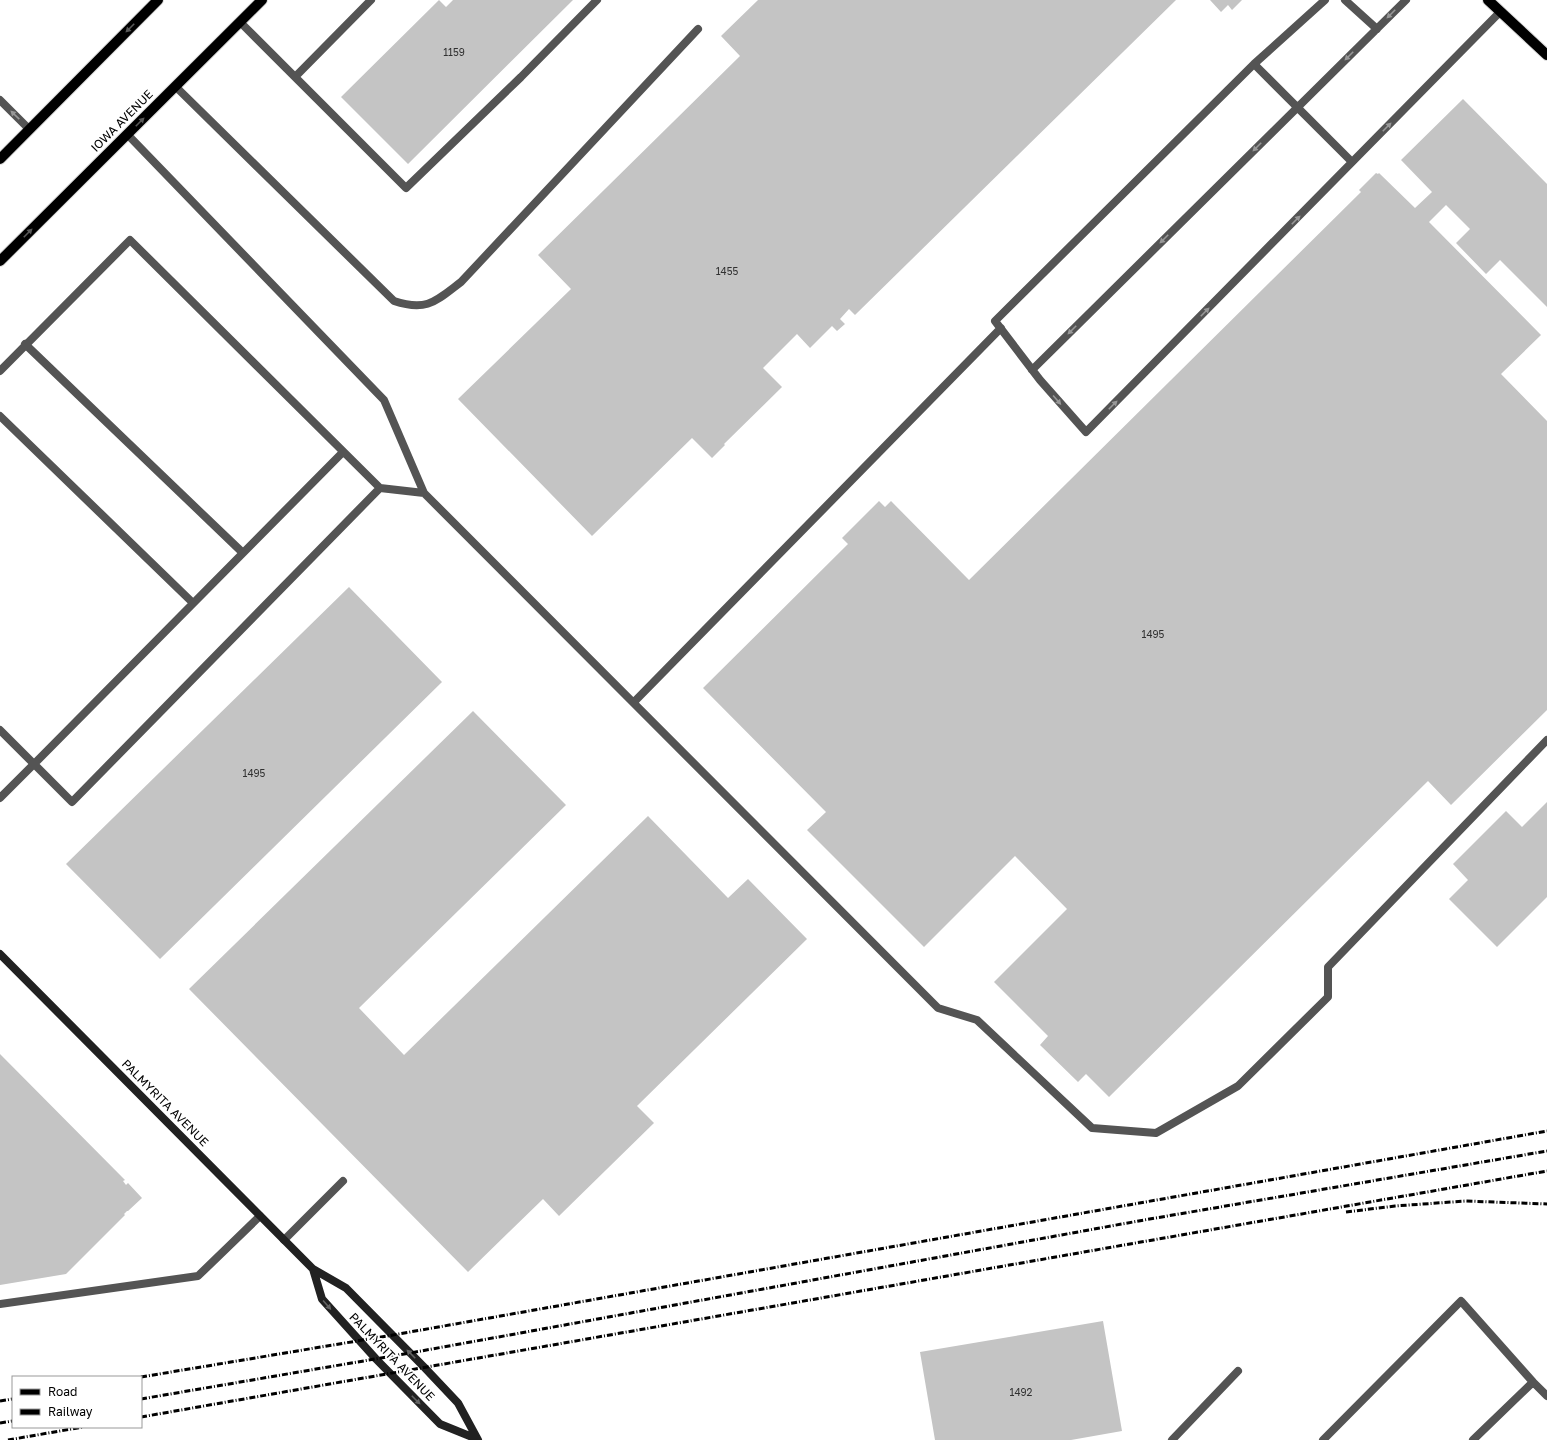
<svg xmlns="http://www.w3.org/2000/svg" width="1547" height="1440" font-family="'Golos Text',sans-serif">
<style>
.building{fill:#c4c4c4}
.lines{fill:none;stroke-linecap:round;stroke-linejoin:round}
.primary-casing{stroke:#dbdbdb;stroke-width:12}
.lane{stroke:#545454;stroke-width:8}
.secondary{stroke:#212121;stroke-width:8}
.primary{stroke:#000;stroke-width:10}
.rail{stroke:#000;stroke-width:3;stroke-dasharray:6 2 1 2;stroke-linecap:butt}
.oneway{fill:#989898}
.oneway2{fill:#595959}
.oneway3{fill:#646464}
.labels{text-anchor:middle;stroke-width:3.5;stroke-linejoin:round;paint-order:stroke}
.number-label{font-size:10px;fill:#313131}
.street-label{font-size:12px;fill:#000;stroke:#fff}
</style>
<rect width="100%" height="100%" fill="#fff"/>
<path class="building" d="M439,0L446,7L453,0H573L408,164L341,97Z
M758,0H1176L855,315L849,309L840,319L845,324L837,331L832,326L810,348L797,334L763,368L782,387L724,444L725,445L712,458L692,438L592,536L458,399L571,289L538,255L740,56L721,36Z
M1210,0H1242L1232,10L1228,5L1221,12Z
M1463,99L1547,184V307L1500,260L1486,274L1456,243L1470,229L1446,205L1429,222L1541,335L1501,374L1547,421V710L1451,805L1428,781L1109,1097L1086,1074L1078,1082L1040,1045L1048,1036L994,982L1067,909L1015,856L924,947L807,830L826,812L703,688L848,544L842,538L879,501L885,507L891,501L969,580L1361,192L1359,190L1376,173L1378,174L1379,173L1415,208L1432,192L1401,160Z
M349,587L442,682L160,959L66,864Z
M473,711L566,805L359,1008L404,1055L648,816L728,898L748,879L807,939L637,1106L654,1123L559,1216L543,1199L468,1272L189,989Z
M1547,802V897L1497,947L1449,899L1468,880L1453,864L1506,811L1522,827Z
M0,1054L125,1180L123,1181L126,1185L128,1183L142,1198L128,1211H127L124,1214L125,1215L66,1274L0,1285Z
M1103,1321L1122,1431L1071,1440H935L920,1352Z"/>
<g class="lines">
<g class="primary-casing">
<path id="primary" d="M1488,0L1547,55
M0,159L158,0
M0,261L262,0"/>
</g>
<path class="lane" d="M1325,0L1254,64L995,321L1040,380L1086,432L1500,12
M1345,0L1377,29
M240,22L406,188L521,77L597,0
M1254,64L1352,162
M295,77L371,0
M175,86L394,301C427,312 436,301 461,282L698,29
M0,100L29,129
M127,134L384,400L424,493
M25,344L243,553
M1032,370L1406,0
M0,371L130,240L380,488
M0,416L193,603
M634,702L1001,328
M0,730L34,764L343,452
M0,798L34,764L72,802L380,488L424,493L938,1008L977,1020L1092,1128L1156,1133L1238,1086L1328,997V967L1547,740
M284,1240L343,1181
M0,1304L198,1276L260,1216
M1172,1440L1238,1371
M1323,1440L1461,1301L1533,1382
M1473,1440L1533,1382L1547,1396"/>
<path class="secondary" d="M0,954L313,1269L346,1288L424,1367L458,1403L478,1440
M313,1269L322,1299L376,1359L440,1424L477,1439"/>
<use href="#primary" class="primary"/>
<path class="rail" d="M1346,1212L1395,1206L1466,1201L1547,1204
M141,1377L393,1335L1547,1131
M141,1399L410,1353L1144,1220L1547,1151
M0,1401L13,1399
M141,1417L1547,1171
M0,1423L13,1421
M8,1440L83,1427"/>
</g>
<defs><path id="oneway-solid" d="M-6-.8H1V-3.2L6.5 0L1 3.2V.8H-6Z"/></defs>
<g class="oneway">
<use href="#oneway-solid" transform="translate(1391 14) rotate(135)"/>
<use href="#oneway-solid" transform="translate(1349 56) rotate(135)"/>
<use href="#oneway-solid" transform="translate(15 115) rotate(-136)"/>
<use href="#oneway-solid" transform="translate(1387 127) rotate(-45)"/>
<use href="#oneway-solid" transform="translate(1257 147) rotate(135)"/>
<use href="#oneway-solid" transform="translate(1296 220) rotate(-45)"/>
<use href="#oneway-solid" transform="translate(1164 239) rotate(135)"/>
<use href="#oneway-solid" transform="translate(1205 312) rotate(-45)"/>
<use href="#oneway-solid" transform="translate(1072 330) rotate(135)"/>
<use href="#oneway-solid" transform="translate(1057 400) rotate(49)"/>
<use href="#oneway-solid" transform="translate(1113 405) rotate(-45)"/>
</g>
<g class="oneway2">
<use href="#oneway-solid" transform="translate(130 28) rotate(135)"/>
<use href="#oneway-solid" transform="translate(140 122) rotate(-45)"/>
<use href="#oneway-solid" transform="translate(28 233) rotate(-45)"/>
</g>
<g class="oneway3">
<use href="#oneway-solid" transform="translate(327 1305) rotate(49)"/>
<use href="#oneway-solid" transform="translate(411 1354) rotate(-135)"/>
<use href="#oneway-solid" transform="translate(416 1400) rotate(45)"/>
</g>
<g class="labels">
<g class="number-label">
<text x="454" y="56">1159</text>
<text x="727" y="275">1455</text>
<text x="1153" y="638">1495</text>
<text x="254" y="777">1495</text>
<text x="1021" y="1396">1492</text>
</g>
<g class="street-label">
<text transform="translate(122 121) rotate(-45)" y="4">IOWA AVENUE</text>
<text transform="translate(165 1103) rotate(45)" y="4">PALMYRITA AVENUE</text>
<text transform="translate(392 1357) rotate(46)" y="4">PALMYRITA AVENUE</text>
</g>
</g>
<rect x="12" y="1376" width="130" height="52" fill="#ffffff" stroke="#999999"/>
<rect x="20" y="1389" width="20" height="6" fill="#000000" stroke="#999999"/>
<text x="48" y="1396" font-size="12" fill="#000000">Road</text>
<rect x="20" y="1409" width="20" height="6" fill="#000000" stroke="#999999"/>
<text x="48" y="1416" font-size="12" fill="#000000">Railway</text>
</svg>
